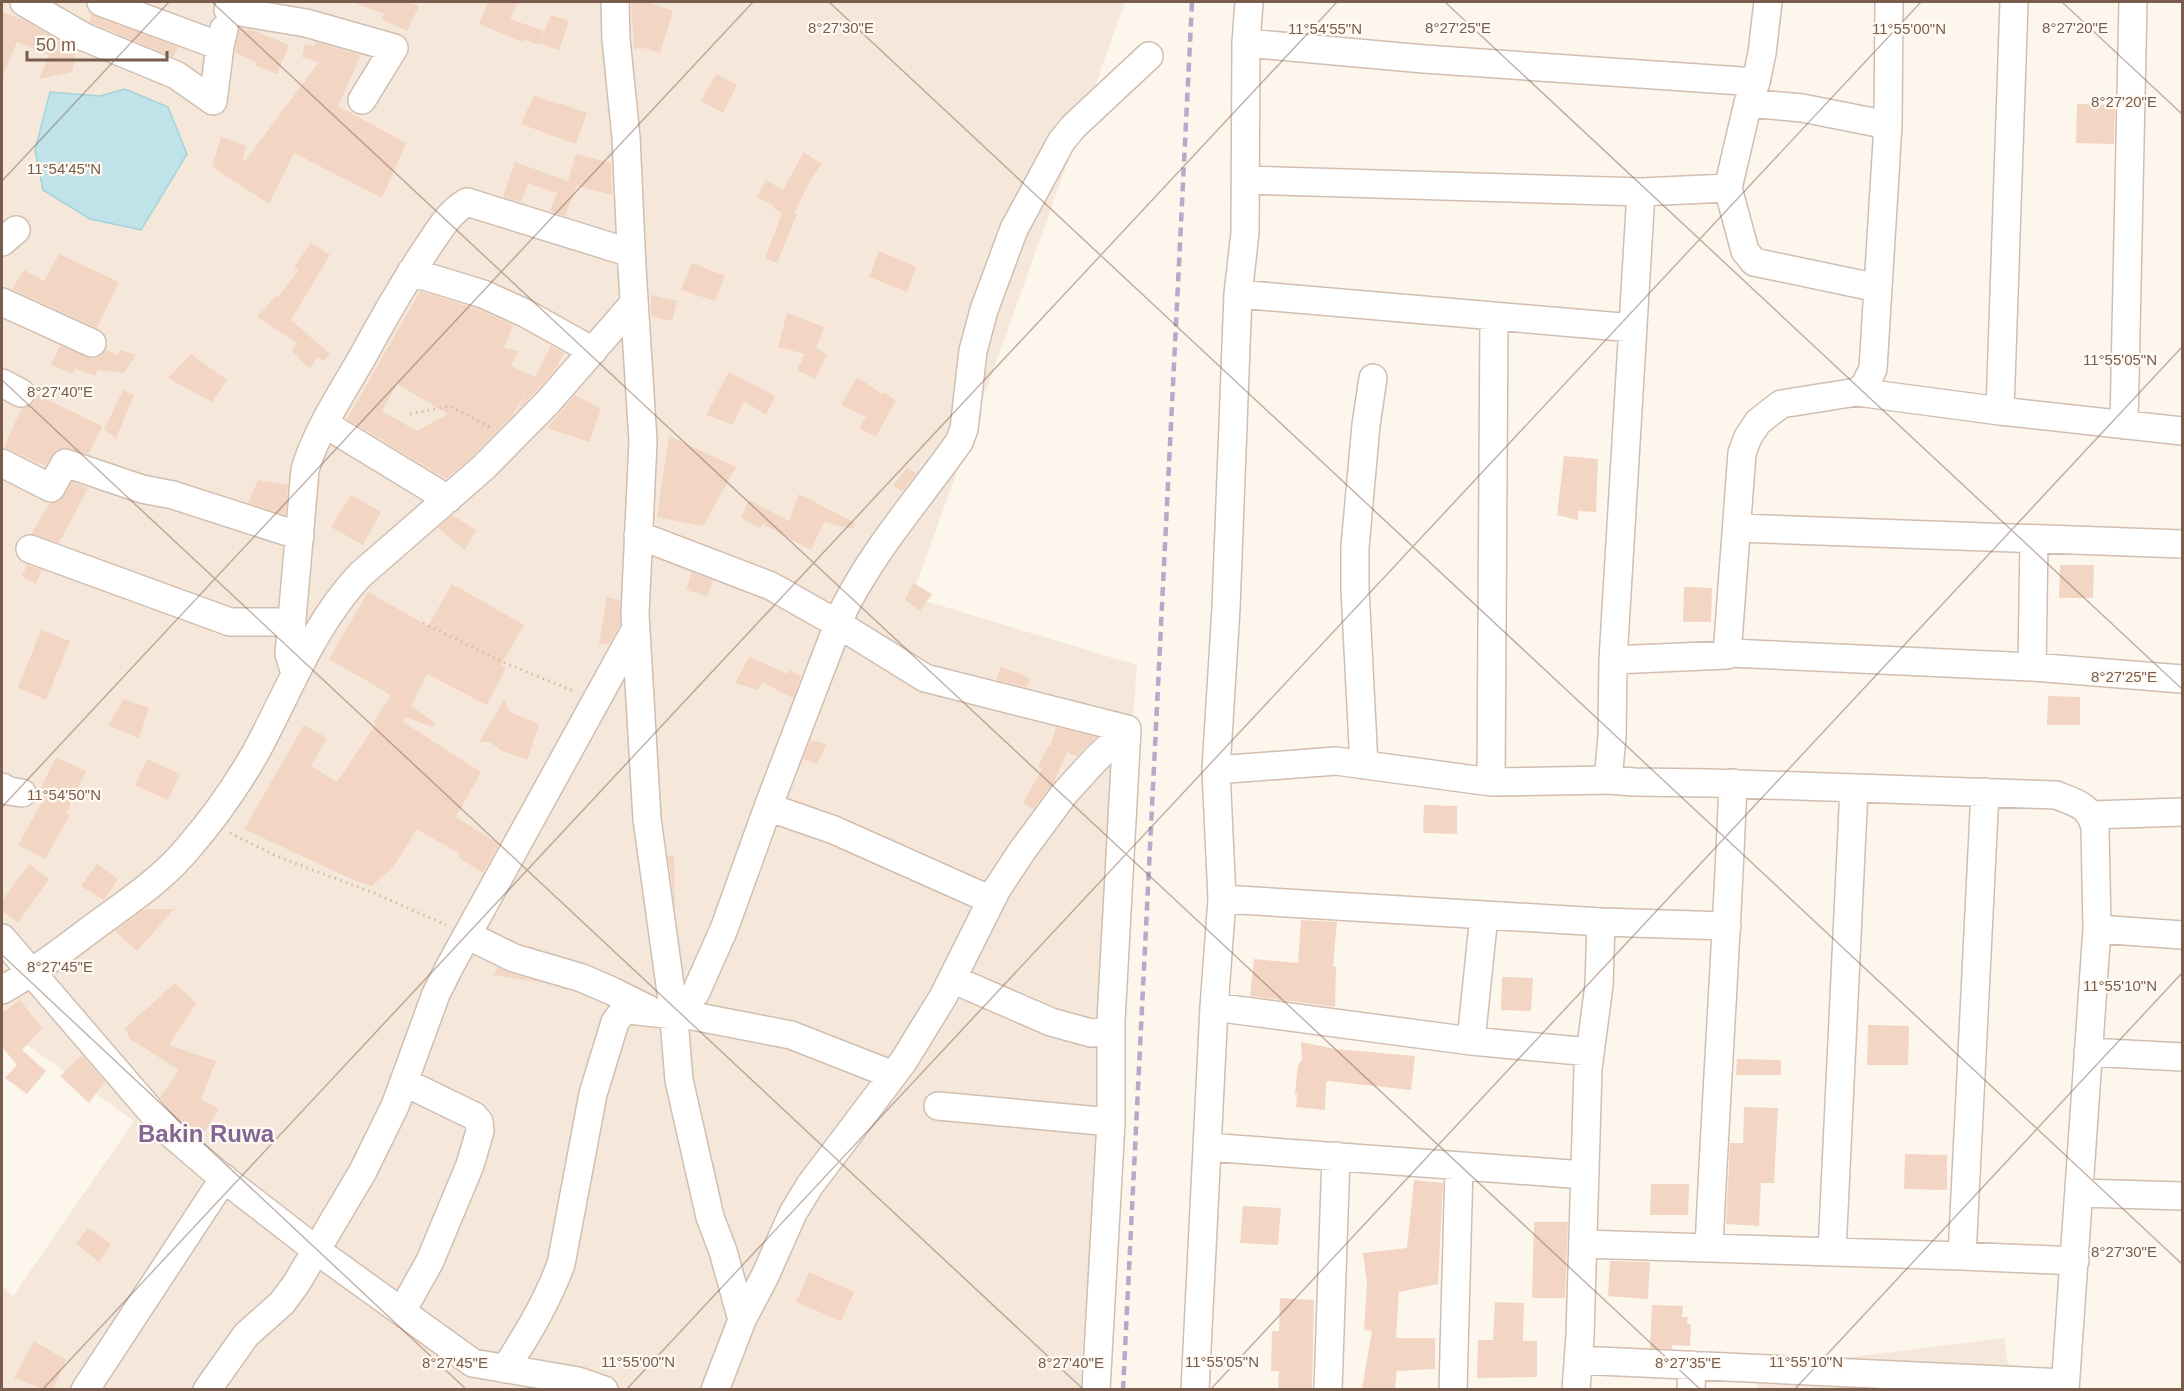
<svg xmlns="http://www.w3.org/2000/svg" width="2184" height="1391" font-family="Arial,sans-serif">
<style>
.residential{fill:#f5e8da}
.water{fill:#bfe3e8;stroke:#a5d3da;stroke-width:1.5}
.building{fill:#f3d5c3;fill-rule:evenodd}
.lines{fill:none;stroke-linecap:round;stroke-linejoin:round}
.minor-casing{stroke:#d1beb0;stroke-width:30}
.path{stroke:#d9b8a5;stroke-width:3;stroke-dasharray:1.5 4.5;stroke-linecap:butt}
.minor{stroke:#fff;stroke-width:27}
.rail{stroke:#b9a8c9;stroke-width:4.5;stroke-dasharray:9 6;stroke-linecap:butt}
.ticks{fill:none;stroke:#7a5c4d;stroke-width:1.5;stroke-opacity:0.45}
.labels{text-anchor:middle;stroke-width:4.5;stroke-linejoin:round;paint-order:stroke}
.district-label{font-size:24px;font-weight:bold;fill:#846695;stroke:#fffaf3}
.ticks-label{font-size:15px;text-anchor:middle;fill:#7a5c4d;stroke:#fffaf3;stroke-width:4.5;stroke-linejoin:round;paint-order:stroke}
</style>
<rect width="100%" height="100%" fill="#fdf6ec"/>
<path class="residential" d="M2,2H1125L912,597L1137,665L1084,1389H2V1285L13,1296L134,1121L2,1027Z
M2004,1338L2012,1389L1756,1390L1762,1368Z"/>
<path class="water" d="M125,89L168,107L187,154L141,230L90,219L43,190L35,150L50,92L100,96Z"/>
<path class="building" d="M355,2H410L419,6L407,31L381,19L384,14L355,3Z
M488,2H518L510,19L544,31L539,45L523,39L522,42L479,24Z
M631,2H647L673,11L660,53L644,48L634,49Z
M2,12L24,20L76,50L72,72L39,79L49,55L17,42L2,78Z
M92,14L178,47L173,57L91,23L89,22Z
M551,15L569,21L559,50L540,43Z
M239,28L255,31L289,45L277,74L254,65L256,62L235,53Z
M316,42L361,55L338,106L406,143L382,198L294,153L269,204L212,167L221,137L247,146L242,159L245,161L319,62L302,57L305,44L314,46Z
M716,74L737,85L723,113L701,101Z
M534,95L559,105L560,103L587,113L576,144L521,124Z
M2077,104L2115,105L2114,144L2076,143Z
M804,152L822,164L810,181L794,213L797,214L777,263L765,258L782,213L773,208L774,206L757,197L766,180L783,190Z
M576,154L611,163L612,195L577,186L565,216L550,211L557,193L528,183L521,202L503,197L515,162L568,181Z
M311,243L330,255L291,320L330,354L324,361L317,357L310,369L291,350L297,343L257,317L276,296L278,297L299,270L294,267Z
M879,251L916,267L907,292L869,277Z
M59,254L119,282L97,328L12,289L24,270L44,281Z
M692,263L725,276L715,301L681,290Z
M420,291L477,309L513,325L504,348L519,351L511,366L535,377L551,346L564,353L555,370L536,391L518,410L527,390L512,416L473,456L446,479L347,419ZM397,384L448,414L417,431L382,411Z
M651,295L677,301L672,321L651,316Z
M787,313L824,327L816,348L827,354L815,379L797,370L805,354L778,347Z
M60,346L93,359L101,356L106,350L118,355L120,350L136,355L124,373L98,370L95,376L75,368L72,374L51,365Z
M191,354L227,380L212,402L168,378Z
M729,372L775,396L766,415L744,401L733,425L706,415Z
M857,377L882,394L883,392L896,400L876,437L859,428L866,417L841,405Z
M123,390L134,395L116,438L104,430Z
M36,394L102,426L89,454L62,448L56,450L45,466L4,447L21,409L30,406L35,401Z
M575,395L601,409L589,442L547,428Z
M669,436L736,467L703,526L657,517Z
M1564,456L1598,459L1596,512L1578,511V520L1557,515Z
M907,468L916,473L903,491L893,486Z
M258,480L288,485L285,515L248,503Z
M72,482L88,488L59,543L31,534L50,503L60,501Z
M799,494L855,523L853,529L824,522L811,550L763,524L760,528L741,518L749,500L789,521Z
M351,495L381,512L363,545L331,527Z
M452,515L476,530L465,550L438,528Z
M27,565L42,570L36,584L22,576Z
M2060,565H2094L2093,598H2059Z
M692,572L713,581L707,596L686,590Z
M913,583L932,594L920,611L905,600Z
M452,584L524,625L501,665L506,668L487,705L427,674L411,706L435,723L432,727L405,717L403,722L481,772L456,817L499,844L483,873L458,857L460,854L417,829L394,866L372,886L349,878L244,829L304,725L327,738L311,766L337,782L376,724L373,722L391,695L329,659L368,592L428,626Z
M1684,587L1712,588L1711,622H1683Z
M607,597L620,600V625L609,644H599Z
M41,630L70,641L46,700L18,688Z
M749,657L788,674L789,670L801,676L793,698L762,682L758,690L735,683Z
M1001,667L1030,678L1027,687L996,680Z
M2048,696L2080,697V725H2047Z
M124,699L149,708L139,738L108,725Z
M504,700L510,712L539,724L527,760L502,751L490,742H479Z
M1056,727L1096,737L1077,756L1067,752L1054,782L1033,809L1023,803L1042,769L1038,767L1048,746H1050Z
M811,740L827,744L817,764L803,759Z
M56,757L86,771L66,813L70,815L45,859L18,845L48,791L41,788Z
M147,759L180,774L168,800L135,785Z
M1424,805L1457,806V834L1423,833Z
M674,855L675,908L668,856Z
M29,864L49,879L18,923L2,911V901Z
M97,864L118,879L104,900L81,886Z
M145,909H174L137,951L115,931Z
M1301,920L1337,922L1333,966L1336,967L1335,1007L1250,996L1254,959L1298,963Z
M498,967L509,973L544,983L493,975Z
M1502,977L1533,978L1531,1011L1501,1010Z
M175,983L196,1003L169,1045L216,1061L201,1099L219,1109L201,1138L179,1120L160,1097L179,1070L130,1039L125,1028Z
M20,1000L42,1028L22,1050L46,1071L27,1094L5,1078L17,1065L2,1047V1013Z
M1868,1025L1909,1026L1908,1065H1867Z
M1301,1042L1335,1049L1415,1056L1411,1090L1328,1081L1326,1083L1325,1110L1296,1107L1297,1094H1295L1298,1065L1302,1060Z
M82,1055L105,1082L89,1103L60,1076Z
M1737,1059L1781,1060V1075H1736Z
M1744,1107L1778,1108L1774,1183H1761L1759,1226L1726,1224L1730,1143H1743Z
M1905,1154L1947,1155V1190L1904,1189Z
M1414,1180L1443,1183L1438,1284L1399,1292L1396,1338H1435V1369L1397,1371L1395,1389H1362L1372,1331L1364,1330L1367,1284L1363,1253L1407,1248Z
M1651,1184H1689L1688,1215H1650Z
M1243,1206L1281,1208L1278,1245L1240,1243Z
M1534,1222H1568L1565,1298H1532Z
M88,1228L111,1244L99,1262L76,1243Z
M1610,1261L1650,1262L1648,1299L1608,1296Z
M809,1272L854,1292L841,1321L796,1302Z
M1280,1298L1314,1300L1312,1389H1278L1279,1371H1271L1272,1331H1279Z
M1495,1302L1524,1303L1523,1341H1537V1377L1477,1378L1478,1340H1493Z
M1652,1305L1683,1306L1682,1317H1688L1687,1324H1691L1690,1346L1672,1345V1349L1650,1348Z
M34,1341L66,1360L53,1389H43L14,1378Z"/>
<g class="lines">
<g class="minor-casing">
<path id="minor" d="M24,2L84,37L176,75L213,101L220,46
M101,2L220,46L224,29
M615,2L616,39L626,137L632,268L643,441L635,614L647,819L673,1007L679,1080L710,1217L723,1251L742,1320
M228,10L306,23L394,48L362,100
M1246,43L1424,59L1756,82
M1888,125L1889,2
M1246,180L1641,192
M1728,188L1745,251L1754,262L1878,288
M2,242L16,230
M411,272L483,294L525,313L593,351
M1238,294L1633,328
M2,302L92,343
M2,383L21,393
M1857,392L2000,411L2182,431
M2000,411L2014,2
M325,424L448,499
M2124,425L2133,2
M2,463L51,488L65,463L142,489L173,495L300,536
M1737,528L2182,544
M638,535L771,586L838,624L925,678L1127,729
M30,549L230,622H291
M1727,655L1742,453L1748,437L1758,422L1781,404L1857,392L1865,385L1873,369L1888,125L1802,108L1748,103
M1613,660L1727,655L1731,653L2032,667L2182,679
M2032,667L2034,539
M295,673L289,654L305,470C316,431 343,391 363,356C384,317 406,279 431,242C441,227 451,211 467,202L631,253
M1364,765L1355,590V547L1366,425L1373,378
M1216,770L1336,761L1491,782L1608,780L1634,782L1710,783L2056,795C2076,803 2090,805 2095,828L2097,929L2065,1390
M1608,780L1612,737L1613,660L1641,192L1728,188L1748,103L1756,82L1762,53L1768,2
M1491,782L1494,316
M2,787L9,791L22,793
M768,807L834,830L991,900
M2092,815L2182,812
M1222,899L1601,922L1599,985L1588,1069L1580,1336L1576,1390
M1601,922L1727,926
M2097,929L2182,935
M467,935L514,958L582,978L612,991L650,1010
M2,938L168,1131L218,1174L316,1250L473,1363L578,1381L604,1390
M952,979L1051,1022L1091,1033L1111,1031
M2,990C34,972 62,951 91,929C125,904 162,880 189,847C214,818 238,784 257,750C289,691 313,625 360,575L484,467L548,402L634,303
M1214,1007L1471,1041L1590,1052
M677,1013L791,1035L893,1075
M1471,1041L1484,915
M2088,1052L2182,1057
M938,1106L1111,1122
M1207,1147L1584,1175
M2080,1193L2182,1196
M1583,1244L1962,1256L2075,1261
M1709,1248C1716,1093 1727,938 1733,783
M1832,1252L1854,788
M1962,1256L1985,792
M402,1311L430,1261L470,1165L480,1131L479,1122L474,1116L404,1082
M1578,1360L2065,1383
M505,1369C527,1335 547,1302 561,1264L593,1094L615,1022L621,1014L629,1010L674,1015L686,1006L696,992L724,929L768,807L844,609C874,549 920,497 959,442L964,429L973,351L984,310L1014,229L1061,142L1073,127L1149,56
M85,1390L224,1178
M207,1390L246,1335L282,1303L296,1284L362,1173L395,1106L436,994L450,966L635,630
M715,1390L742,1320L765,1276L793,1213L810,1185L903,1062L943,997L997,889L1022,851L1064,794L1095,760L1127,729
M1096,1390L1111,1122V1021L1127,729
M1195,1390L1214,1007L1222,899L1216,770L1226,608L1238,294L1245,233L1246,43L1249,2
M1328,1390L1336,1156
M1453,1390L1459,1166
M1691,1390L1692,1365"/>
</g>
<path class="path" d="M410,414L450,406L491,428
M423,623L500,661L576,692
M230,833L281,858L374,893L446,925"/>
<use href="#minor" class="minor"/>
<path class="rail" d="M1123,1390L1192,2"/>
</g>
<path class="ticks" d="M212,2L1701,1390M829,2L2182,1264M1445,2L2182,689M2062,2L2182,114M2,181L169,2M2,380L1084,1390M2,807L753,2M2,955L467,1390M42,1390L1337,2M626,1390L1921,2M1210,1390L2182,347M1794,1390L2182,973"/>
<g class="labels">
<g class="district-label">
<text x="206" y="1142">Bakin Ruwa</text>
</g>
</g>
<g class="ticks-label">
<text x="1458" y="33">8°27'25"E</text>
<text x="841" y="33">8°27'30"E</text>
<text x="2075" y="33">8°27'20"E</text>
<text x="1325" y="34">11°54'55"N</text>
<text x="1909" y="34">11°55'00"N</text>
<text x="2124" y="107">8°27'20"E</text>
<text x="64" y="174">11°54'45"N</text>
<text x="2120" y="365">11°55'05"N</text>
<text x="60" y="397">8°27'40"E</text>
<text x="2124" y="682">8°27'25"E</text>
<text x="64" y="800">11°54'50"N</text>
<text x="60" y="972">8°27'45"E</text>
<text x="2120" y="991">11°55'10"N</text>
<text x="2124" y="1257">8°27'30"E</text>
<text x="638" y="1367">11°55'00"N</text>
<text x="1222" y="1367">11°55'05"N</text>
<text x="1806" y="1367">11°55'10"N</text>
<text x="455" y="1368">8°27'45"E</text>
<text x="1071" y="1368">8°27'40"E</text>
<text x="1688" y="1368">8°27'35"E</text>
</g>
<rect width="2184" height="1391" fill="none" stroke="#7a5c4d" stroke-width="6"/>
<path d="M27 51v9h140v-9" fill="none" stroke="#7a5c4d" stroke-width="3"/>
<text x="36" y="51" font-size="18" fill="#7a5c4d" stroke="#fffaf3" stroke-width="4.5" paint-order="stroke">50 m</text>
</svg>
